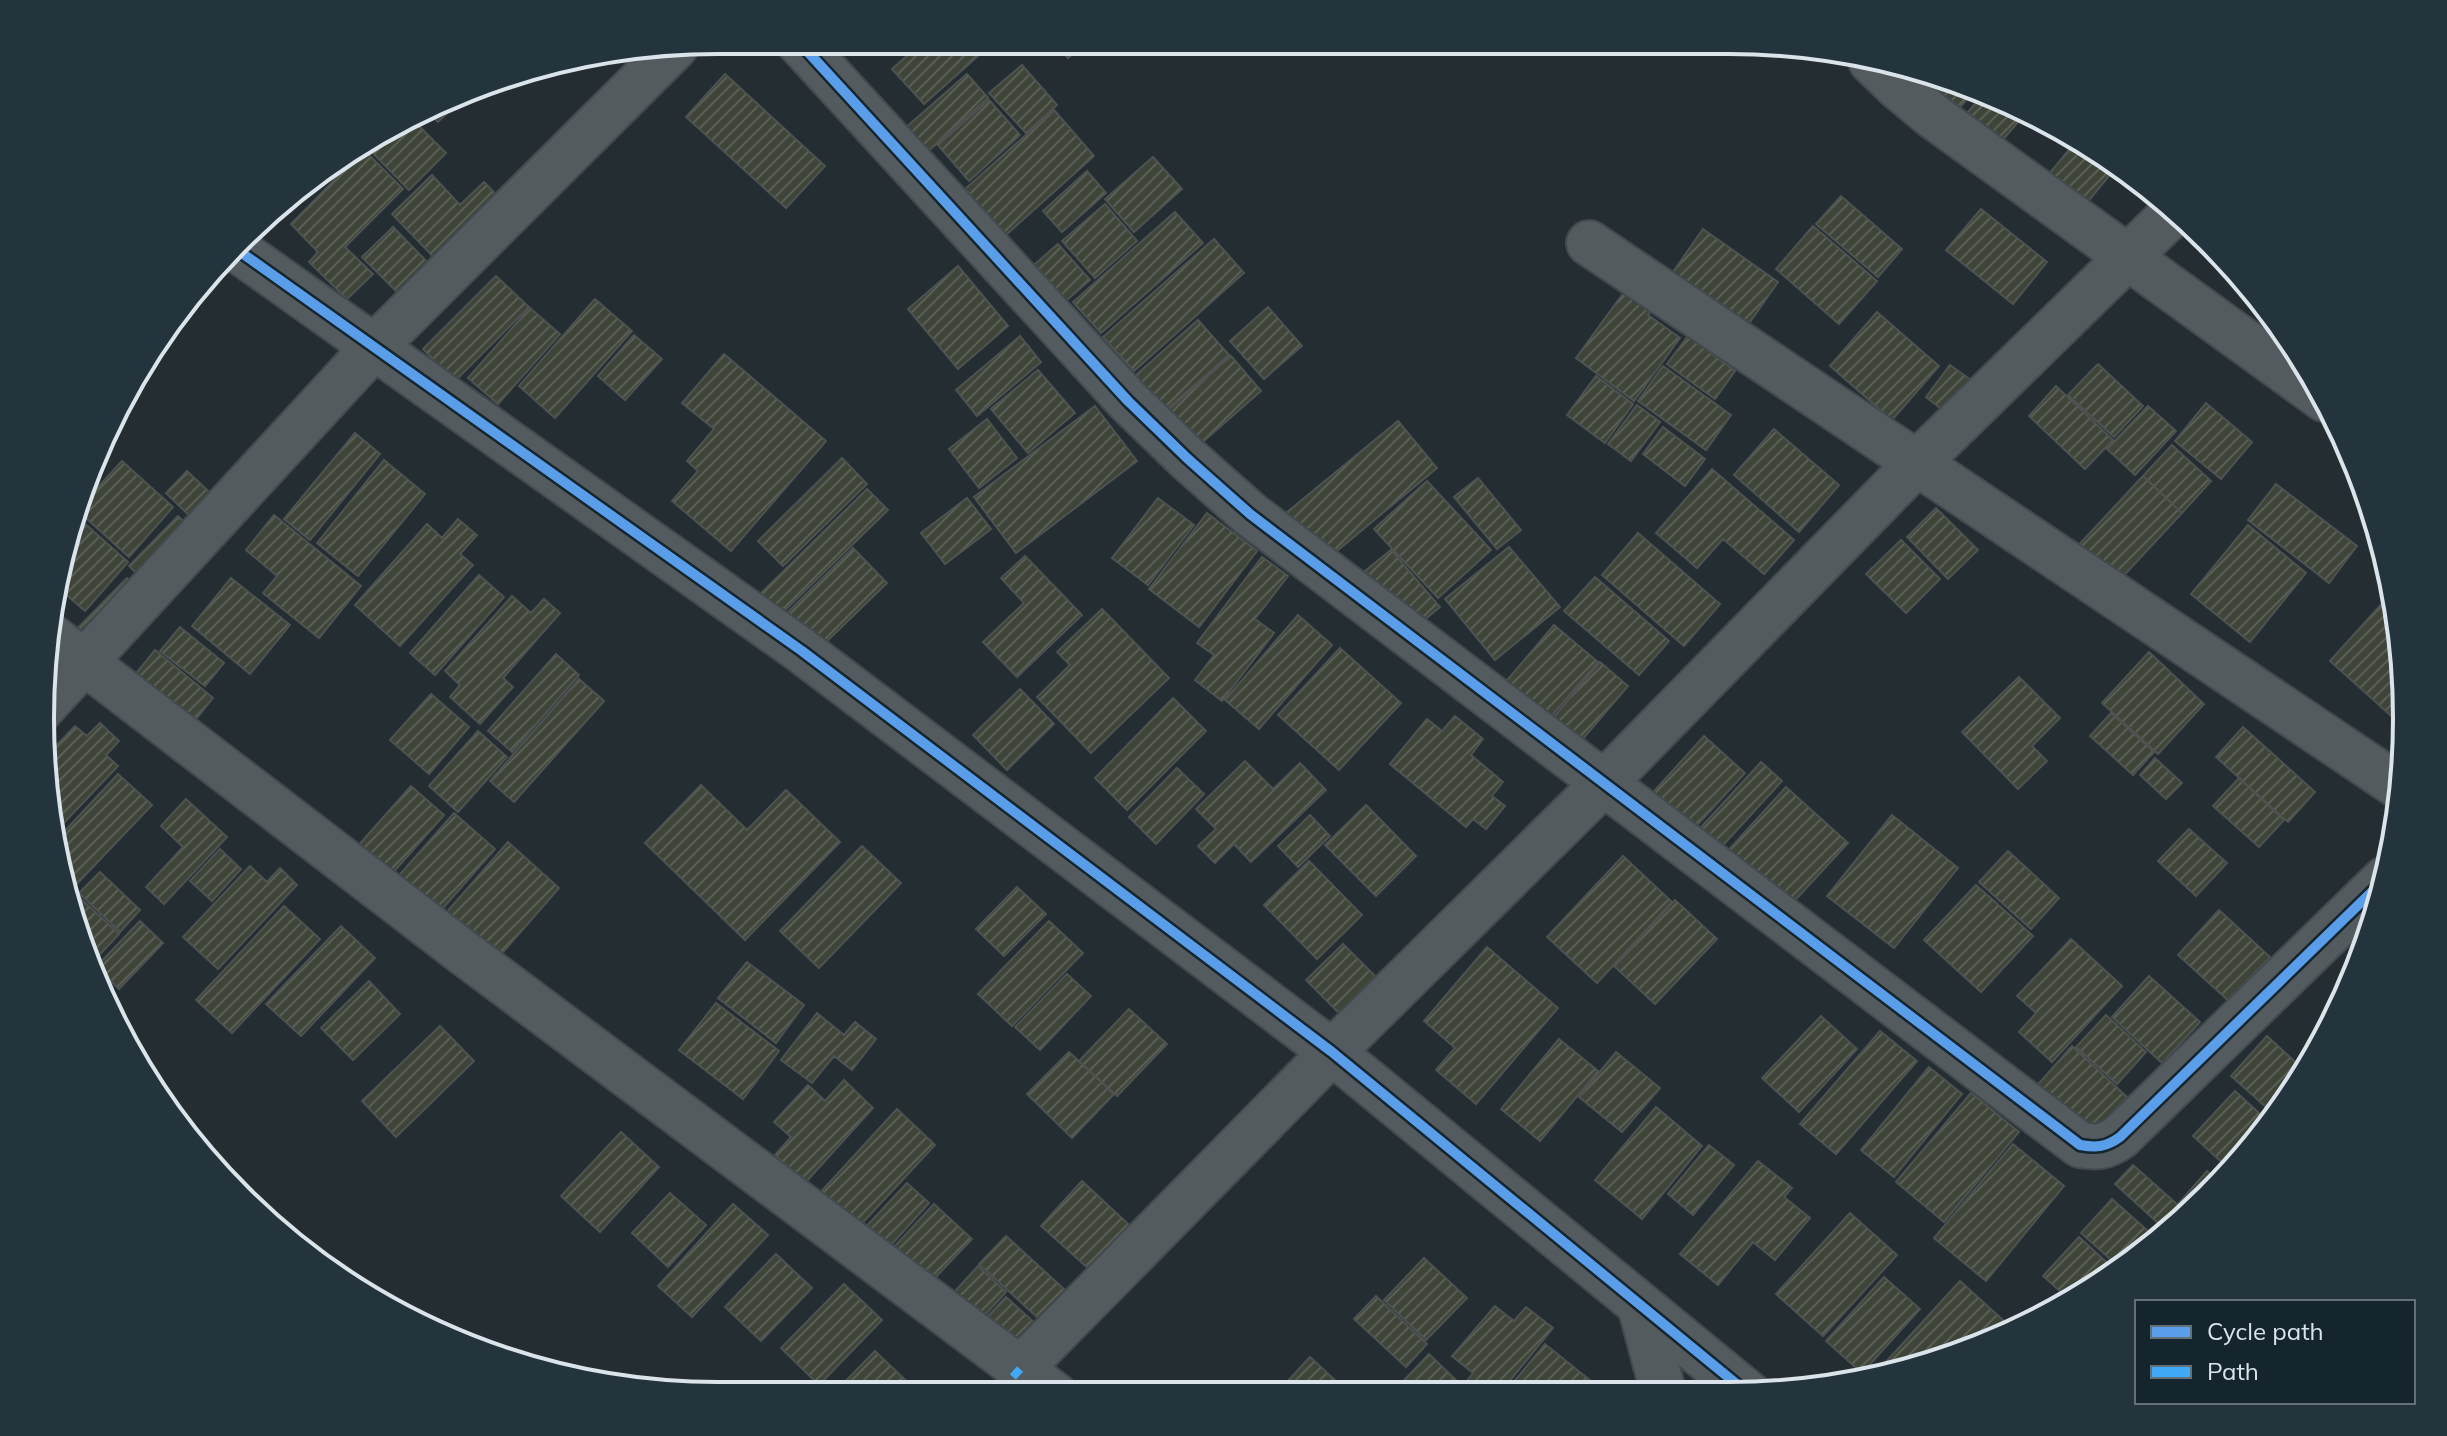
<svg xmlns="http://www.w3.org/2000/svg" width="2447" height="1436" font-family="Mulish,sans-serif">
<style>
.building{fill:url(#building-hatch);stroke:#4e5251;stroke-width:2}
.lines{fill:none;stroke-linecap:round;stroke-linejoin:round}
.minor-casing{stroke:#434a4f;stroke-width:48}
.minor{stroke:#545b5f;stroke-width:44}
.quiet{stroke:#3fa9f5;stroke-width:8;stroke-dasharray:16 8;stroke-linecap:butt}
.cycleway-casing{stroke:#14252e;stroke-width:15}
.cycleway{stroke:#5a9eea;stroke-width:10}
.rim{fill:none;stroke:#dae4ea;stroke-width:4}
</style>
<defs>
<pattern id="building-hatch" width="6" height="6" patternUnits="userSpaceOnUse" patternTransform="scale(2)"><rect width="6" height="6" fill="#3f4439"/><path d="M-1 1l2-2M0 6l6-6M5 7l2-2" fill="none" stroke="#5a5f56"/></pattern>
</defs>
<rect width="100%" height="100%" fill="#242d32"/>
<path class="building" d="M925,40H996L924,104L892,69Z
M1052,40L1088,41L1068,58Z
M1022,65L1057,105L1026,133L989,93Z
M1906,68L1947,76L1975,90L1948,121Z
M725,74L825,166L786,208L686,117Z
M967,74L988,98L926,153L904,129Z
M467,94L438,122L429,114Z
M1984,94L2025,114L1994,150L1960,121Z
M989,100L1020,135L969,181L938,145Z
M1054,110L1094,156L1006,235L965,189Z
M415,122L446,153L409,190L367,147Z
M2077,140L2106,155L2118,165L2081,210L2044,180Z
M364,150L403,189L345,247L373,274L347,299L309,262L318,252L291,224Z
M1153,157L1182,189L1134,232L1105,199Z
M1087,171L1106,193L1062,232L1043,211Z
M432,175L460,205L484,182L509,208L446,270L392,214Z
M1841,196L1902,249L1878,277L1816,224Z
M1105,204L1137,241L1095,278L1062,241Z
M1981,209L2047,262L2013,304L1946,250Z
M1175,212L1203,243L1101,333L1073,302Z
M1813,226L1877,281L1839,324L1776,269Z
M393,227L441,276L411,306L362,257Z
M1703,229L1778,282L1743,332L1668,279Z
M1214,239L1244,273L1134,371L1103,337Z
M1058,244L1090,280L1052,313L1020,277Z
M958,266L1008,326L958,369L908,309Z
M496,276L529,307L455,381L423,349Z
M1633,280L1660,300L1648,315L1680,338L1634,401L1576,358Z
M595,299L632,331L555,418L519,386Z
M1268,307L1302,346L1264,379L1230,341Z
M530,308L560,334L498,404L468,378Z
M1877,312L1939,366L1892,420L1830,366Z
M1198,320L1229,355L1158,417L1128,382Z
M634,335L662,359L625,400L598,376Z
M1020,336L1041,362L977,416L956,390Z
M1688,336L1735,371L1715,399L1667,364Z
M724,354L826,441L731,551L672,501L698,471L687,461L714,429L682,403Z
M1231,356L1261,391L1197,447L1166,412Z
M2098,364L2143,406L2114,437L2068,395Z
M1950,365L1978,385L1953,418L1926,397Z
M1663,366L1731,415L1706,450L1638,401Z
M1038,370L1075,413L1028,453L991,409Z
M1596,376L1633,404L1605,443L1567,415Z
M2056,386L2113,440L2085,469L2029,416Z
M2206,403L2252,442L2221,479L2175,441Z
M1637,405L1660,422L1631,461L1608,444Z
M1095,406L1137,461L1016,553L974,497Z
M2148,406L2176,431L2135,475L2107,449Z
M987,419L1017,458L979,488L949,449Z
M1398,421L1437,468L1326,560L1286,513Z
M1663,427L1705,459L1685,486L1643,454Z
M1774,429L1839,485L1799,532L1734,475Z
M355,433L380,454L310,540L284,519Z
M2172,445L2211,481L2182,513L2143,476Z
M842,458L867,484L783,566L758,541Z
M384,460L425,494L358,576L317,543Z
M122,461L173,507L129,557L77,510Z
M1712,469L1794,540L1764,574L1723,539L1697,568L1656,533Z
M187,471L224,506L202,528L166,493Z
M2143,476L2182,513L2114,586L2074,550Z
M1478,478L1521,530L1497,549L1454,497Z
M1427,481L1491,550L1438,598L1374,529Z
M2276,484L2357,546L2329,583L2248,520Z
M867,489L888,510L780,615L759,595Z
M967,498L991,529L945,564L921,533Z
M1158,498L1194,525L1148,585L1112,558Z
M1936,508L1978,550L1948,579L1907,537Z
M1207,513L1257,551L1199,627L1149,589Z
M74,514L128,562L85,611L61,590Z
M274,515L361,586L319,638L263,593L277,576L246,550Z
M178,516L196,535L148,584L129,566Z
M458,519L477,535L460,554L473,565L400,646L355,605L427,524L442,538Z
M2248,525L2306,573L2250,642L2191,594Z
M1638,533L1720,604L1684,646L1602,575Z
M1901,540L1940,579L1906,613L1866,574Z
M1509,547L1560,607L1495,660L1445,599Z
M853,548L887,583L822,646L788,612Z
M1391,550L1440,607L1413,629L1365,571Z
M1025,556L1082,615L1017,677L983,642L1024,603L1001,578Z
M1262,557L1288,576L1255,619L1274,633L1222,701L1195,680L1214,655L1197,643Z
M479,575L504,597L435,675L410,653Z
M1595,577L1669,641L1639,675L1564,611Z
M127,578L144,593L84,654L67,639Z
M231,578L290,625L250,674L192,626Z
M2394,590L2406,712L2398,722L2330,661Z
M512,596L531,613L544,599L560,613L503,678L513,687L480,724L450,697L460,685L445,671Z
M1102,609L1169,678L1091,753L1037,697L1070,665L1057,652Z
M1298,615L1332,645L1259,729L1225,700Z
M1554,625L1598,662L1541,728L1498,691Z
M180,627L224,663L205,686L160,651Z
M1340,648L1401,703L1339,770L1278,715Z
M155,650L213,698L184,734L125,687Z
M2149,652L2204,704L2158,754L2102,703Z
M556,654L579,675L512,752L488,731Z
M1600,662L1628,686L1581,741L1553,718Z
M2019,677L2060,718L2032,746L2047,761L2018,789L1962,732Z
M579,679L604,701L514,802L490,781Z
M1020,689L1054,724L1007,770L973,735Z
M431,694L469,727L429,774L390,740Z
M1173,698L1206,731L1127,810L1095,778Z
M2111,713L2154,752L2133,775L2090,736Z
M1455,716L1483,739L1471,755L1503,782L1492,796L1505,806L1486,829L1473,819L1466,827L1390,764L1427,719L1442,731Z
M100,723L119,741L106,755L118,766L58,829L46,756L75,726L87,736Z
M2243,727L2315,792L2288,822L2216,757Z
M478,731L507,757L458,812L429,786Z
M1704,736L1745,773L1687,836L1647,799Z
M2155,758L2182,783L2166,799L2140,775Z
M1245,761L1273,789L1300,763L1326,790L1251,862L1234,844L1215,863L1198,846L1216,829L1196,809Z
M1761,762L1782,781L1713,856L1692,837Z
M1177,768L1204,794L1156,844L1129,817Z
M118,774L152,805L69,892L60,836Z
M2239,778L2284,820L2259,847L2213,806Z
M701,785L747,830L786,790L840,842L745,940L645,843Z
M411,786L444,815L390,876L357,847Z
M1786,787L1848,843L1786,910L1725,854Z
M186,799L227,837L164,904L146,887L183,847L161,826Z
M1366,805L1416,856L1376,896L1325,845Z
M454,813L495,849L436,916L395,880Z
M1310,815L1330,836L1298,867L1278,846Z
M1892,815L1958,868L1894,948L1827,896Z
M2189,829L2227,863L2196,896L2158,861Z
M508,842L559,888L491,966L439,921Z
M862,846L901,883L819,968L780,931Z
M220,849L241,869L212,901L190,881Z
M2008,851L2059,898L2031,929L1979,882Z
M1623,856L1672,902L1597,983L1547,937Z
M1309,861L1362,915L1317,959L1264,905Z
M250,866L267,882L280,868L297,885L218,969L183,937Z
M100,872L140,910L120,932L79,893Z
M1976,885L2033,936L1981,992L1924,940Z
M1017,887L1046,914L1004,956L976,929Z
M78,896L119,934L91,964L76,935L71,903Z
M1675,900L1717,939L1655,1004L1614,966Z
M284,906L320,939L232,1033L196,1000Z
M2219,910L2271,958L2230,1002L2178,955Z
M140,921L163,943L119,989L96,967Z
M1049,921L1083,953L1012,1026L978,994Z
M341,926L375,958L301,1036L266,1004Z
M2071,939L2122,986L2052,1062L2019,1032L2036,1013L2017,996Z
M1343,944L1381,982L1344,1018L1306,980Z
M1487,947L1558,1008L1476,1104L1436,1070L1455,1048L1424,1021Z
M747,962L804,1005L776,1043L718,998Z
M1067,974L1091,996L1040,1050L1015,1027Z
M2149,976L2200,1022L2162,1063L2112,1017Z
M369,981L400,1014L353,1060L321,1028Z
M716,1003L779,1051L743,1099L679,1050Z
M1129,1009L1167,1044L1117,1096L1079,1061Z
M2338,1010L2321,1042L2315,1036Z
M817,1013L844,1035L855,1022L876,1039L852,1070L834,1056L812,1083L781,1060Z
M2106,1015L2146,1052L2117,1084L2076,1047Z
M1821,1016L1857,1049L1799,1112L1762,1078Z
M440,1026L474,1061L396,1137L362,1101Z
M1880,1031L1917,1061L1836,1154L1800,1124Z
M2267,1036L2305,1071L2292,1095L2275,1115L2231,1076Z
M1559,1039L1598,1071L1540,1141L1501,1109Z
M2072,1046L2127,1097L2088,1139L2034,1089Z
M1069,1052L1114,1094L1072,1138L1027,1094Z
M1616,1052L1660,1088L1622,1132L1579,1097Z
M1929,1067L1962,1094L1894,1177L1861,1150Z
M844,1080L873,1108L805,1183L775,1155L791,1137L774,1122L808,1085L825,1101Z
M2235,1091L2269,1122L2228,1168L2193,1136Z
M1971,1093L2019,1132L1944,1222L1896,1182Z
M1656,1107L1702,1146L1642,1219L1595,1180Z
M897,1109L935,1145L855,1231L817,1196Z
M621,1132L659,1167L600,1232L561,1196Z
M2013,1144L2064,1186L1986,1281L1934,1238Z
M1709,1145L1734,1165L1693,1215L1668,1194Z
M1758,1161L1792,1188L1784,1197L1810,1218L1775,1260L1753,1242L1718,1285L1680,1254Z
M2133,1165L2188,1214L2169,1233L2115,1184Z
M2207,1171L2217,1181L2189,1213L2179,1203Z
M1082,1181L1140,1235L1100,1279L1041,1226Z
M907,1183L929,1203L883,1254L860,1233Z
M670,1193L706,1225L668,1267L632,1233Z
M2112,1199L2158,1240L2120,1268L2081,1233Z
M733,1204L768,1235L692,1317L658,1286Z
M934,1204L972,1239L931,1282L894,1247Z
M1850,1213L1897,1255L1823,1336L1776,1294Z
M1006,1236L1076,1300L1049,1328L979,1264Z
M2079,1237L2116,1271L2072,1302L2043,1276Z
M776,1254L812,1288L761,1341L725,1307Z
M1424,1258L1467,1298L1426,1340L1384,1300Z
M978,1266L1006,1292L974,1327L946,1301Z
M1884,1277L1920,1309L1862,1373L1826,1341Z
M1960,1281L2004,1321L1987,1339L1905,1373L1871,1378Z
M844,1284L882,1320L819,1385L781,1348Z
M1376,1296L1427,1344L1406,1367L1354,1319Z
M1006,1297L1047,1334L1019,1364L978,1327Z
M1495,1306L1514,1321L1526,1307L1553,1328L1498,1395H1456L1473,1373L1452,1356Z
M2008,1320L2016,1327L1992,1337Z
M1545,1344L1592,1382L1581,1395H1503Z
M875,1351L921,1395H832Z
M1429,1354L1460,1384L1450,1395H1390Z
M1310,1357L1350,1394L1275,1395Z"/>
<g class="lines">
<g class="minor-casing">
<path id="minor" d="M797,40L1128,401L1188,459L1250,514L2080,1145C2097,1148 2106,1147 2120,1137L2385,879
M1871,61L1897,86L1933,116L2324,399
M1589,243L2400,787
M239,251L802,651L1332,1052L1750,1395
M53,638L460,950L1055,1395
M41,709L374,347L675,47
M1640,1305L1664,1395
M1020,1369L1332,1052L1604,783L1917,463L2175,211"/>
</g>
<use href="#minor" class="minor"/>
<path class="quiet" d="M997,1395L1020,1369"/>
<g class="cycleway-casing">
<path id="cycleway" d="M797,40L1128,401L1188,459L1250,514L2080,1145C2097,1148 2106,1147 2120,1137L2385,879
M239,251L802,651L1332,1052L1750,1395"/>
</g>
<use href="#cycleway" class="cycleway"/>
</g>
<path d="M0 0H2447V1436H0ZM718 54H1729A664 664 0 0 1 2393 718V718A664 664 0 0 1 1729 1382H718A664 664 0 0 1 54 718V718A664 664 0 0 1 718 54Z" fill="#24343d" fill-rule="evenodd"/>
<path class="rim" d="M718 54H1729A664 664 0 0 1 2393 718V718A664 664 0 0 1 1729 1382H718A664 664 0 0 1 54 718V718A664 664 0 0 1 718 54Z"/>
<rect x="2135" y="1300" width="280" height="104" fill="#14252e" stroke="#637179" stroke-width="2"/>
<rect x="2151" y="1326" width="40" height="12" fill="#5a9eea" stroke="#637179" stroke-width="2"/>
<text x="2207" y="1340" font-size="24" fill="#dae4ea">Cycle path</text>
<rect x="2151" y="1366" width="40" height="12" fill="#3fa9f5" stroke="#637179" stroke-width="2"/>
<text x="2207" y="1380" font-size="24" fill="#dae4ea">Path</text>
</svg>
